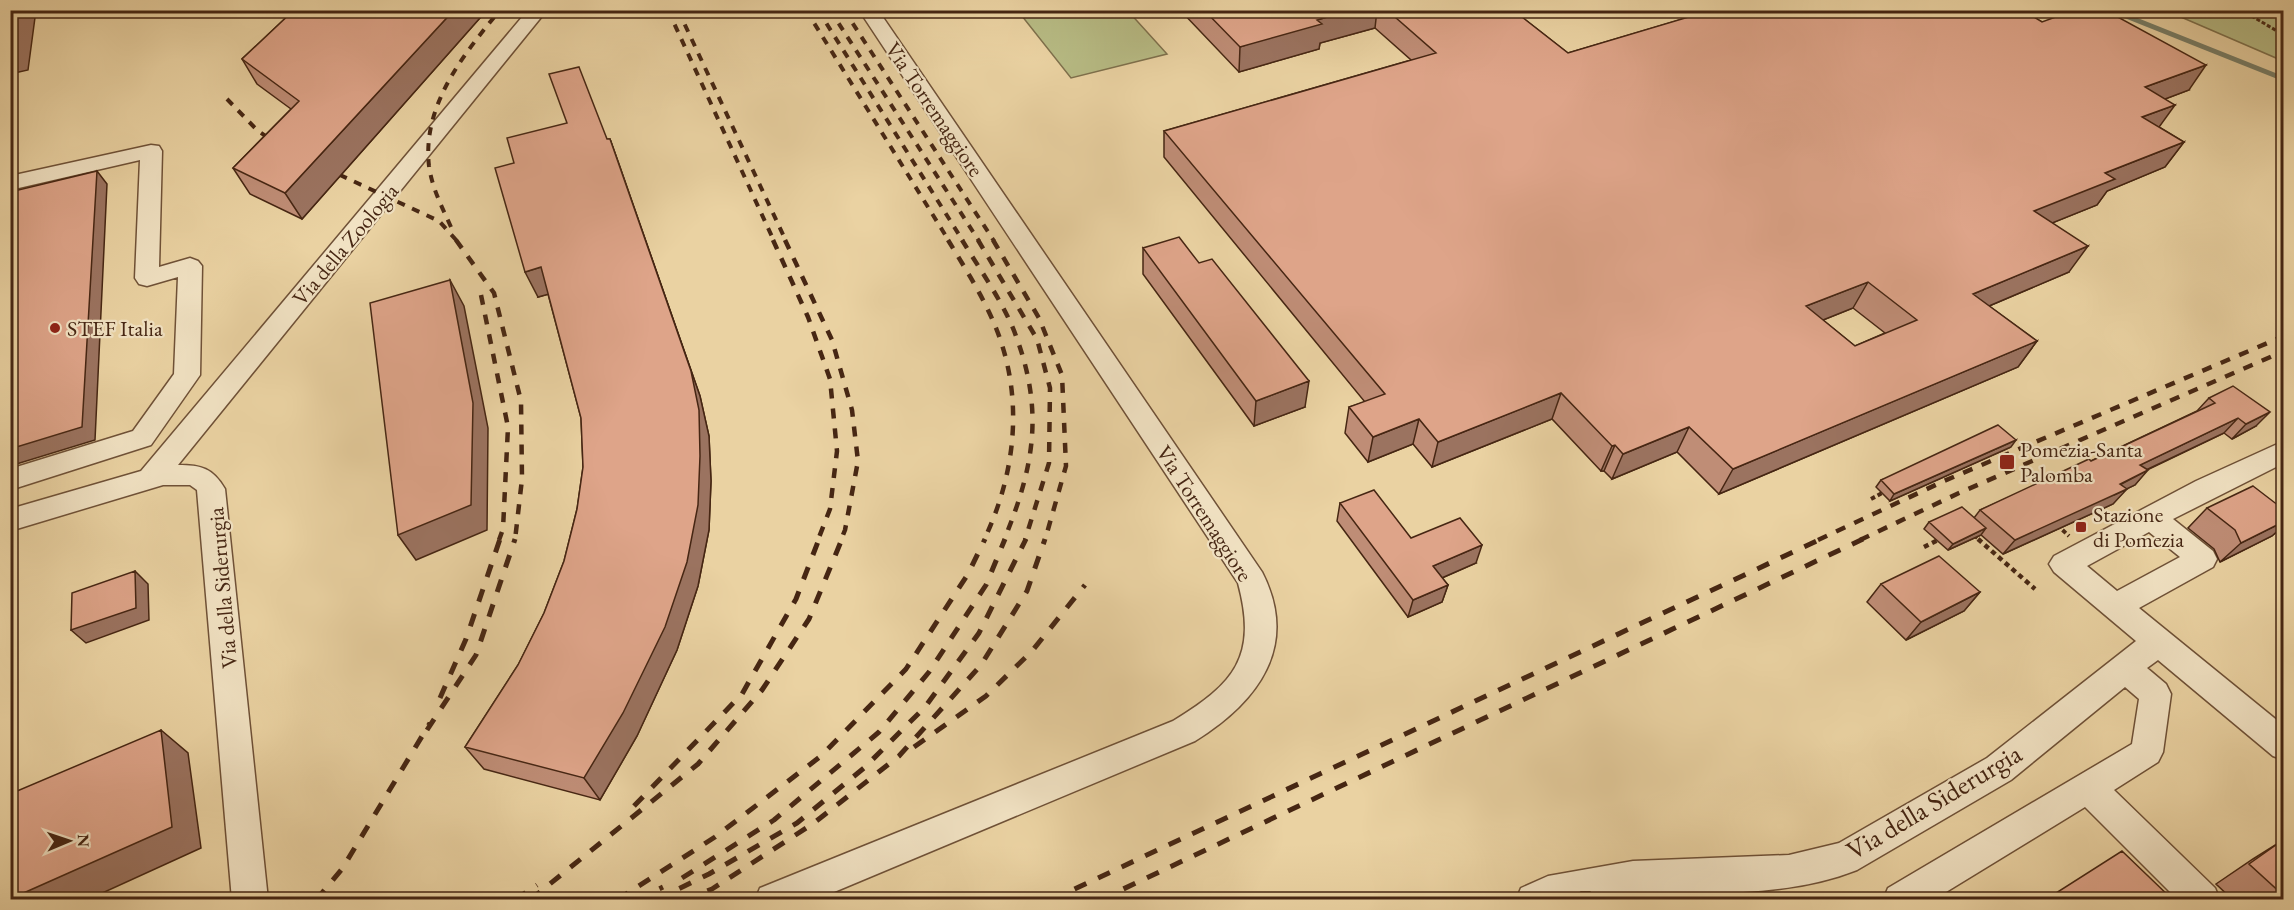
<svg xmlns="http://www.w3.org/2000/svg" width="2294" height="910" font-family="'EB Garamond',serif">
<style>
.green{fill:#b7bb84;stroke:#7e704c;stroke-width:1.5}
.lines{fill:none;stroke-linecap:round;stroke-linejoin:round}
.stream{stroke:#777e68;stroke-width:5}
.minor-casing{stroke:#6f5137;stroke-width:3}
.path-far2{stroke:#462613;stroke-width:3;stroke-dasharray:4 2;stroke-linecap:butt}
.path-far1{stroke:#462613;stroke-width:4;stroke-dasharray:4.5 3;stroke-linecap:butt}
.path{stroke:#462613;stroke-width:4.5;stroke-dasharray:5 4;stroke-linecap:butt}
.minor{fill:#f1e2c3;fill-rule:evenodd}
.rail-far2{stroke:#462613;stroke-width:4;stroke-dasharray:8 8;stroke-linecap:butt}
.rail-far1{stroke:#462613;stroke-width:4.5;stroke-dasharray:10 10;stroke-linecap:butt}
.rail{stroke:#462613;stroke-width:5;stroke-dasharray:13 13;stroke-linecap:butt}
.wall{fill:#bf8d76;stroke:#462613;stroke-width:1.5;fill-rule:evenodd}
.shaded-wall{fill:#9b7360;stroke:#462613;stroke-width:1.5}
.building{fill:#dea489;stroke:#462613;stroke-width:1.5;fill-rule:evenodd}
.poi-dot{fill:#8f2418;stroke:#f1e2c3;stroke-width:2}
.labels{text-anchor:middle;stroke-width:4.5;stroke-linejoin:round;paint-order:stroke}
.street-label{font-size:22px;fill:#462613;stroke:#f1e2c3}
.poi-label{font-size:22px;fill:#462613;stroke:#f1e2c3;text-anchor:start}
.near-street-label{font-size:27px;fill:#462613;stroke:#f1e2c3}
</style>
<rect width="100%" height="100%" fill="#ead2a2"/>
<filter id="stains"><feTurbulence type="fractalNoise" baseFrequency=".00333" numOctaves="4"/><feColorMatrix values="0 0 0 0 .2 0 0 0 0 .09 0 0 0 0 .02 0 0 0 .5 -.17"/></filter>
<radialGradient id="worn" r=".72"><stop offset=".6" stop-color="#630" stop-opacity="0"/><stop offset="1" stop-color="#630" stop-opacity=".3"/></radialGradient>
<path class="green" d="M1018,11H1128L1167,54L1071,78Z
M2167,11H2283V61Z"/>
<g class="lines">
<path class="stream" d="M2111,10L2284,79"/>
<g class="minor-casing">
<path id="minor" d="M528,10H547L178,465C201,465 213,468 225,489L268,900H232L197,490L190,485H163L10,531V509L141,471Z
M859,10H878L1262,572C1300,646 1258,702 1195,741L815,900H755L760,888L1173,721C1234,684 1258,657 1238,583Z
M151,145L159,146L162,151L159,267L190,258L198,261L202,266L200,375L151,445L10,490V469L133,431L174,374L178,277L147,286L139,284L135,278L140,160L10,190V176Z
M2284,441V463L2173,519L2213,551L2217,559L2213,567L2139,608L2284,726V760L2273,756L2158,660L2147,668L2166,684L2171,694L2163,752L2158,762L2114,790L2215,888L2220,900H2178L2085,807L1933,900H1883L1888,888L2132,744L2139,699L2125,687L2011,780L1857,870C1787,898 1707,892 1633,895L1608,900H1516L1521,888L1548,876L1633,861L1789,855L1839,843L1987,758L2136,641L2054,572L2049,564L2054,556L2196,481ZM2149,532L2180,557L2117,591L2087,566Z"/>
</g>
<path class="path-far2" d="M2241,10L2284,35"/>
<path class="path-far1" d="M1871,499L1886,491
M2057,525L2069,536
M1974,535L1980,540
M1938,540L1940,539"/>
<path class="path" d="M1978,539L2035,589
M1924,547L1940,539"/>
<use href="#minor" class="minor"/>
<path class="rail-far2" d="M668,10L774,241
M678,10L786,241
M806,10L949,241
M818,10L963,241
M830,10L979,241
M844,10L994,241
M227,99L257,130L277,144
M325,168L439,221L457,241
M451,227C442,207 432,188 429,166C422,105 464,54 500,10"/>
<path class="rail-far1" d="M456,240L494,293L521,401L522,479L515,540
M773,240L808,317L830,379L837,451L830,509L818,540
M785,240L832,340L852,410L858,461L845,530L841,540
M948,240C965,268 984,298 996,328C1024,398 1016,473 984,540
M962,240C979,268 1005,305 1016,336C1044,412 1034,467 1004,540
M978,240L1037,339L1050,388L1049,463L1025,540
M993,240L1039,318L1062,375L1066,466L1045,540
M481,295L508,427L503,529L499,540
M1818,540L1944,481L2284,336
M1860,540L1959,493L2284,351"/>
<path class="rail" d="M440,698L466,639L500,539
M427,730L476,655L515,539
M914,747L986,696L1032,651L1085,585
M634,806L742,694L796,599L819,539
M682,878L774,820L879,732L929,672L986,585L1005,539
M316,900L342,869L430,723
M515,900L537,885
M530,900L698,764L762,690L809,619L842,539
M617,900L715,837L821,756L906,669L968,574L985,539
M636,900L663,887
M656,900L709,874L797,823L864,768L925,707L979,633L1026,539
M683,900L712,889L814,823L899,756L981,665L1027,591L1045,539
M1051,900L1821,539
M1100,900L1863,539"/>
</g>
<path class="wall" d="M294,10H487L302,219L250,194L233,168L291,109L257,84L242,59Z
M1180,10H1513L1568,53L1693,16L1685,10H2022L2042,22L2189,90L2165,99L2159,127L2184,142L2165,167L2107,191L2097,205L2052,223L2069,272L1989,306L2037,341L2018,367L1719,494L1677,452L1612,479L1604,471H1601L1552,419L1432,467L1413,444L1368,462L1345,433L1349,407L1365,402L1164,157V131L1411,60L1375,28L1320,43L1319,49L1239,72ZM1853,308L1885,333L1855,346L1823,320Z
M607,139H610L619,164L700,396L709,436L711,481L709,530L698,586L677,650L637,736L600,800L484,769L465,747L518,665L544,613L564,561L577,509L583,467L581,418L548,294L538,297Z
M1143,248L1305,407L1254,426L1143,274Z
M2209,398L2256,426L2232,439L2224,433L2147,470L2135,485L2126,489L2113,504L2003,554L1981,535L1948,550L1924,529L1929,522L1974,518L1980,510L2091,461L2197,411Z
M2011,447L1890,501L1876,487L1881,480Z
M1340,503L1411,538L1476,563L1442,578L1448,585L1442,602L1408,617L1337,521Z
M2207,508L2283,509V526L2272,536L2220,562L2214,549L2188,528Z
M1881,584L1980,592L1964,611L1906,640L1867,602Z
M2283,840V900H2233L2216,884L2253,859Z"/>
<path class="shaded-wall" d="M14,10H36L28,70L10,74V34Z
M454,10H487L302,219L285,193Z
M1351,10H1377L1375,28L1320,43L1319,49L1239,72L1240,47L1317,20Z
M2206,65L2189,90L2128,113L2145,87Z
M2175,105L2157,130L2142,117Z
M610,139L700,396L709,436L711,481L709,530L698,586L677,650L637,736L600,800L584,778Z
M2184,142L2165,167L2107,191L2097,205L2017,237L2034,211L2105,173Z
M97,171L107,184L95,440L10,466V449Z
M2088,246L2069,272L1956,320L1973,294Z
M541,267L553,293L538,297L525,272Z
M450,280L464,306L488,428L487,530L416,560L398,535Z
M1868,282L1853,308L1793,332L1806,306Z
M2037,341L2018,367L1719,494L1733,469Z
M1309,381L1305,407L1254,426L1256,401Z
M1561,393L1552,419L1432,467L1438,442Z
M2270,412L2256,426L2232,439L2246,424Z
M2238,418L2224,433L2127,479L2140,465Z
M1419,419L1413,444L1368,462L1373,437Z
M1689,427L1677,452L1612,479L1623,454Z
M2016,440L2011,447L1890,501L1894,494Z
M1615,445L1604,471H1601L1612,446Z
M2148,470L2135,485L2114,495L2127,489L2113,504L2003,554L2015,540Z
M2283,522V526L2272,536L2220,562L2241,543Z
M1986,528L1981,535L1948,550L1953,544Z
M1482,545L1476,563L1428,584L1433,566Z
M135,571L148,584L149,620L86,643L71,630Z
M1448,585L1442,602L1408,617L1413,600Z
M1980,592L1964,611L1906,640L1921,622Z
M161,730L188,753L201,848L87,900H10Z"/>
<path class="building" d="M10,10H14L10,34Z
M294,10H454L285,193L233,168L299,101L242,59Z
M1204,10H1351L1317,20L1322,24L1240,47Z
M1387,10H1513L1568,53L1712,10H2022L2042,22L2075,10H2105L2206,65L2145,87L2175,105L2142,117L2184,142L2105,173L2115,179L2034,211L2088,246L1973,294L2037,341L1733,469L1689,427L1623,454L1615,445L1612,446L1561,393L1438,442L1419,419L1373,437L1349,407L1385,394L1164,131L1436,53ZM1868,282L1917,320L1855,346L1806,306Z
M579,67L607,139H610L691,371L699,410L700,456L698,505L687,562L665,627L623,713L584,778L465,747L518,665L544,613L564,561L577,509L583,467L581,418L541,267L525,272L495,168L514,163L507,138L567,123L549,74Z
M97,171L82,427L10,449V192Z
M1179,237L1199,263L1212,259L1309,381L1256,401L1143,248Z
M450,280L473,403L471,505L398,535L370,303Z
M2233,386L2270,412L2246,424L2238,418L2140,465L2148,470L2120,484L2127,489L2015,540L1980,510L2089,459L2091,461L2215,403L2209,398Z
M1998,425L2016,440L1894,494L1881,480Z
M2253,486L2283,509V522L2241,543L2235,530L2207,508Z
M1374,490L1411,538L1460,518L1482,545L1433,566L1448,585L1413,600L1340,503Z
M1962,507L1986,528L1953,544L1929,522Z
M1939,556L1980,592L1921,622L1881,584Z
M135,571L136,608L71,630L72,593Z
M161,730L172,827L10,899V794Z
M2283,840V895L2249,864Z
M2122,851L2173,900H2045Z
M1581,892H1590L1595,900H1567Z"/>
<g class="poi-dot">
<circle cx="55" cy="328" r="6"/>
<rect x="1999" y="454" width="16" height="16" rx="3"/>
<rect x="2075" y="521" width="12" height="12" rx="3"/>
</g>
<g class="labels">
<g class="street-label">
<text transform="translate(935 109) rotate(56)" y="8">Via Torremaggiore</text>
<text transform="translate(345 244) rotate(-50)" y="8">Via della Zoologia</text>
<text transform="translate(1205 513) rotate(57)" y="8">Via Torremaggiore</text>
<text transform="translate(222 588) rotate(-95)" y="8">Via della Siderurgia</text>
</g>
<g class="poi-label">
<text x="67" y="336">STEF Italia</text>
<text x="2020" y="457">Pomezia-Santa<tspan x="2020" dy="25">Palomba</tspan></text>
<text x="2093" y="522">Stazione<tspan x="2093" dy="25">di Pomezia</tspan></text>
</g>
<g class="near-street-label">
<text transform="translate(1934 802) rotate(-31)" y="9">Via della Siderurgia</text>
</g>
</g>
<rect width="2294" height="910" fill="none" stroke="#ead2a2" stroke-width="36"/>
<rect x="12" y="12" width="2270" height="886" fill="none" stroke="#462613" stroke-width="3"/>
<rect x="18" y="18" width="2258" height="874" fill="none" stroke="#462613" stroke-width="1.5"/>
<g transform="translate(69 841) rotate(88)" stroke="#f1e2c3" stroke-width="4.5" paint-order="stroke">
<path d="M0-4.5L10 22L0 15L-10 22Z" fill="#462613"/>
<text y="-9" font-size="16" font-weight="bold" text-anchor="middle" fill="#462613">N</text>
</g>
<rect width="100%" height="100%" filter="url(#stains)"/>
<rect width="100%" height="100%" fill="url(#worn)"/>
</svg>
